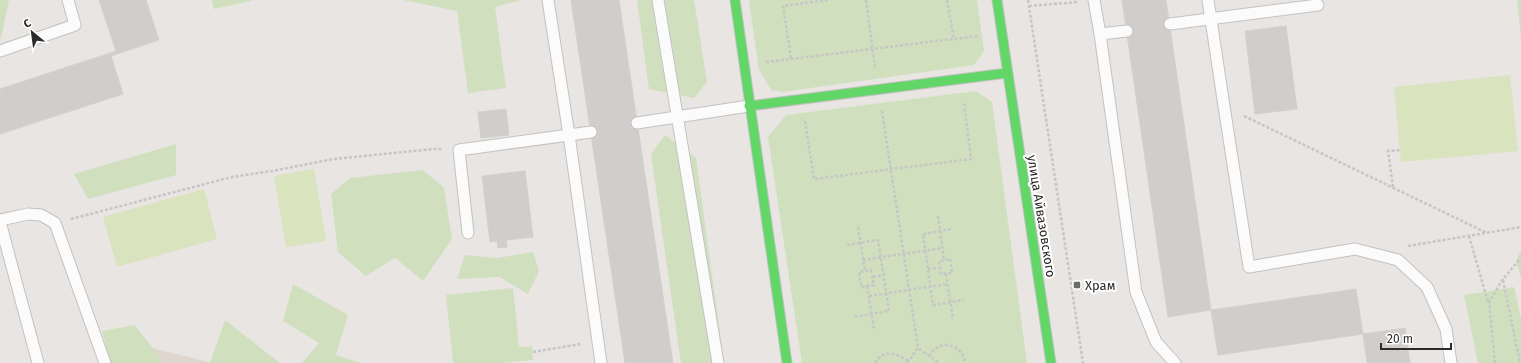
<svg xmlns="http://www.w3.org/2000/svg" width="1521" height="363" font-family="'Fira Sans',sans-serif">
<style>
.education{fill:#dfd7cf}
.green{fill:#d0e0bf}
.pitch{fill:#d9e3bd}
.building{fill:#d0cdcb;stroke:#d3d1ce}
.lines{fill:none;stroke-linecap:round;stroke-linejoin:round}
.lane-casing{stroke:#c3c2c2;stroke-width:13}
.fast-casing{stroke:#c3c2c2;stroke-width:11}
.path{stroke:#c6c6c6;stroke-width:2.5;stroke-dasharray:3 2;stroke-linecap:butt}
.lane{stroke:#fcfbfb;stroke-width:11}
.fast{stroke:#63d668;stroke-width:9}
.poi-dot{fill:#6d6c6b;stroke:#fff;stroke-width:1.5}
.labels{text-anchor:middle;stroke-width:4;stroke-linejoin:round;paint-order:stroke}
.street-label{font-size:13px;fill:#2b2b2b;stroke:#fff}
.poi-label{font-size:13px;fill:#2b2b2b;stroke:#fff;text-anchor:start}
</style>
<rect width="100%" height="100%" fill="#e8e5e2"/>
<path class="education" d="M152,348L213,363H106Z"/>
<path class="green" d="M0,0H9L1,38H0Z
M212,0H251V1L214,9Z
M403,0H521L495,7L506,88L468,93L457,11Z
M637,0H694L707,82L694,98L649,89Z
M749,0H977L984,51L974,65L782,92L771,90L759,70Z
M1517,0H1521V38Z
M976,91L992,102L1027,363H802L768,137L786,115Z
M665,135L696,158L724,363H681L651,154Z
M176,144V175L88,199L74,174Z
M423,170L444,188L452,239L423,281L395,258L366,276L338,252L331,194L350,178Z
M1521,251V278L1516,261Z
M533,252L539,271L528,294L499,277L457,279L465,255L497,258Z
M293,284L348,315L336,355L361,363H302L319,343L283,321Z
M1514,287L1521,318V363H1478L1464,295Z
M513,288L519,347L532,346L533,360L501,363H453L446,295Z
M225,320L280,363H210Z
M135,325L164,363H111L102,331Z"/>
<path class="pitch" d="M1510,75L1518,151L1401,162L1394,87Z
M314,169L326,241L286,247L274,176Z
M204,189L217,239L117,267L103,217Z"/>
<path class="building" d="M99,0H146L159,40L111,56L123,94L0,134V89L116,51Z
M571,0H619L673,363H625Z
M1122,0H1166L1211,310L1168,317Z
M1286,26L1297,109L1255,114L1245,31Z
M506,109L509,135L481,138L478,112Z
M525,171L533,237L506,240L507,247L498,248L497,241L490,242L482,176Z
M1356,289L1363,334L1218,355L1211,310Z
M1405,328L1410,363H1367L1363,334Z"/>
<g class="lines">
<g class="lane-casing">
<path id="lane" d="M548,0L569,135L601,363
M658,0L718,363
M1094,0L1100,34L1136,292L1156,342L1175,363
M1208,0L1224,106L1249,267L1355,249L1398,260L1427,287L1446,329L1451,363
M1170,24L1318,5
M1100,34L1127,31
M0,51L75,25L68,0
M637,123L749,106
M0,220L28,214L41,215L55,223L105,363
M0,222L38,363
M468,233L459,150L591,132"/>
</g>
<g class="fast-casing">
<path id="fast" d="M735,0L787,363
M997,0L1051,363
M749,106L1007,73"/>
</g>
<path class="path" d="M866,0L875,67
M947,0L954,39
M1028,0L1083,363
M1029,6L1078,2
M791,58L783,6L828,0
M766,62L978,36
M882,111L918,348
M1244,116L1487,233
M805,121L814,179L971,159L964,102
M1393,187L1388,151L1400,150
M938,216L944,260
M71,219L232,177L272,171L334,159L434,149H442
M858,227L865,271
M951,229L923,234L933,305L964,300
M1469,236L1488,302
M847,245L878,240L889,311L854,317
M1408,246L1521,227
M950,259L952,273L941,274L939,261Z
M863,260L943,248
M928,269L940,268
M871,270L874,285L861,287L859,272Z
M946,274L953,319
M873,277L883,275
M1503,280L1520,363
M867,286L874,329
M869,296L948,284
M533,352L581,344
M929,356C931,353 933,350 936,348C948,340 964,349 965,363
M875,363C883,349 897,353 908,361
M907,363L918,348L939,363
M1495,363L1489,302L1503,279L1521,258"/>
<use href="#lane" class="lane"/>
<use href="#fast" class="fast"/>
</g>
<rect class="poi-dot" x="1073" y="281" width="8" height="8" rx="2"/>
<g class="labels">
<g class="street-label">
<text transform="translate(1042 216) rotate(81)" y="5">улица Айвазовского</text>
</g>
<g class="poi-label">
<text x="1085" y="290">Храм</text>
</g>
</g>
<g transform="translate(32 32) rotate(331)" stroke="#ffffff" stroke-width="3" paint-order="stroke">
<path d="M0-3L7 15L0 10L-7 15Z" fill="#2b2b2b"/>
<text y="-6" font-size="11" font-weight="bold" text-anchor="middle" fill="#2b2b2b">С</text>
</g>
<path d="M1381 343v6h70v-6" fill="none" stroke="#2b2b2b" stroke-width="2"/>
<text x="1387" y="343" font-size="12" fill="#2b2b2b" stroke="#ffffff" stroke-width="3" paint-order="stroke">20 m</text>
</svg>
